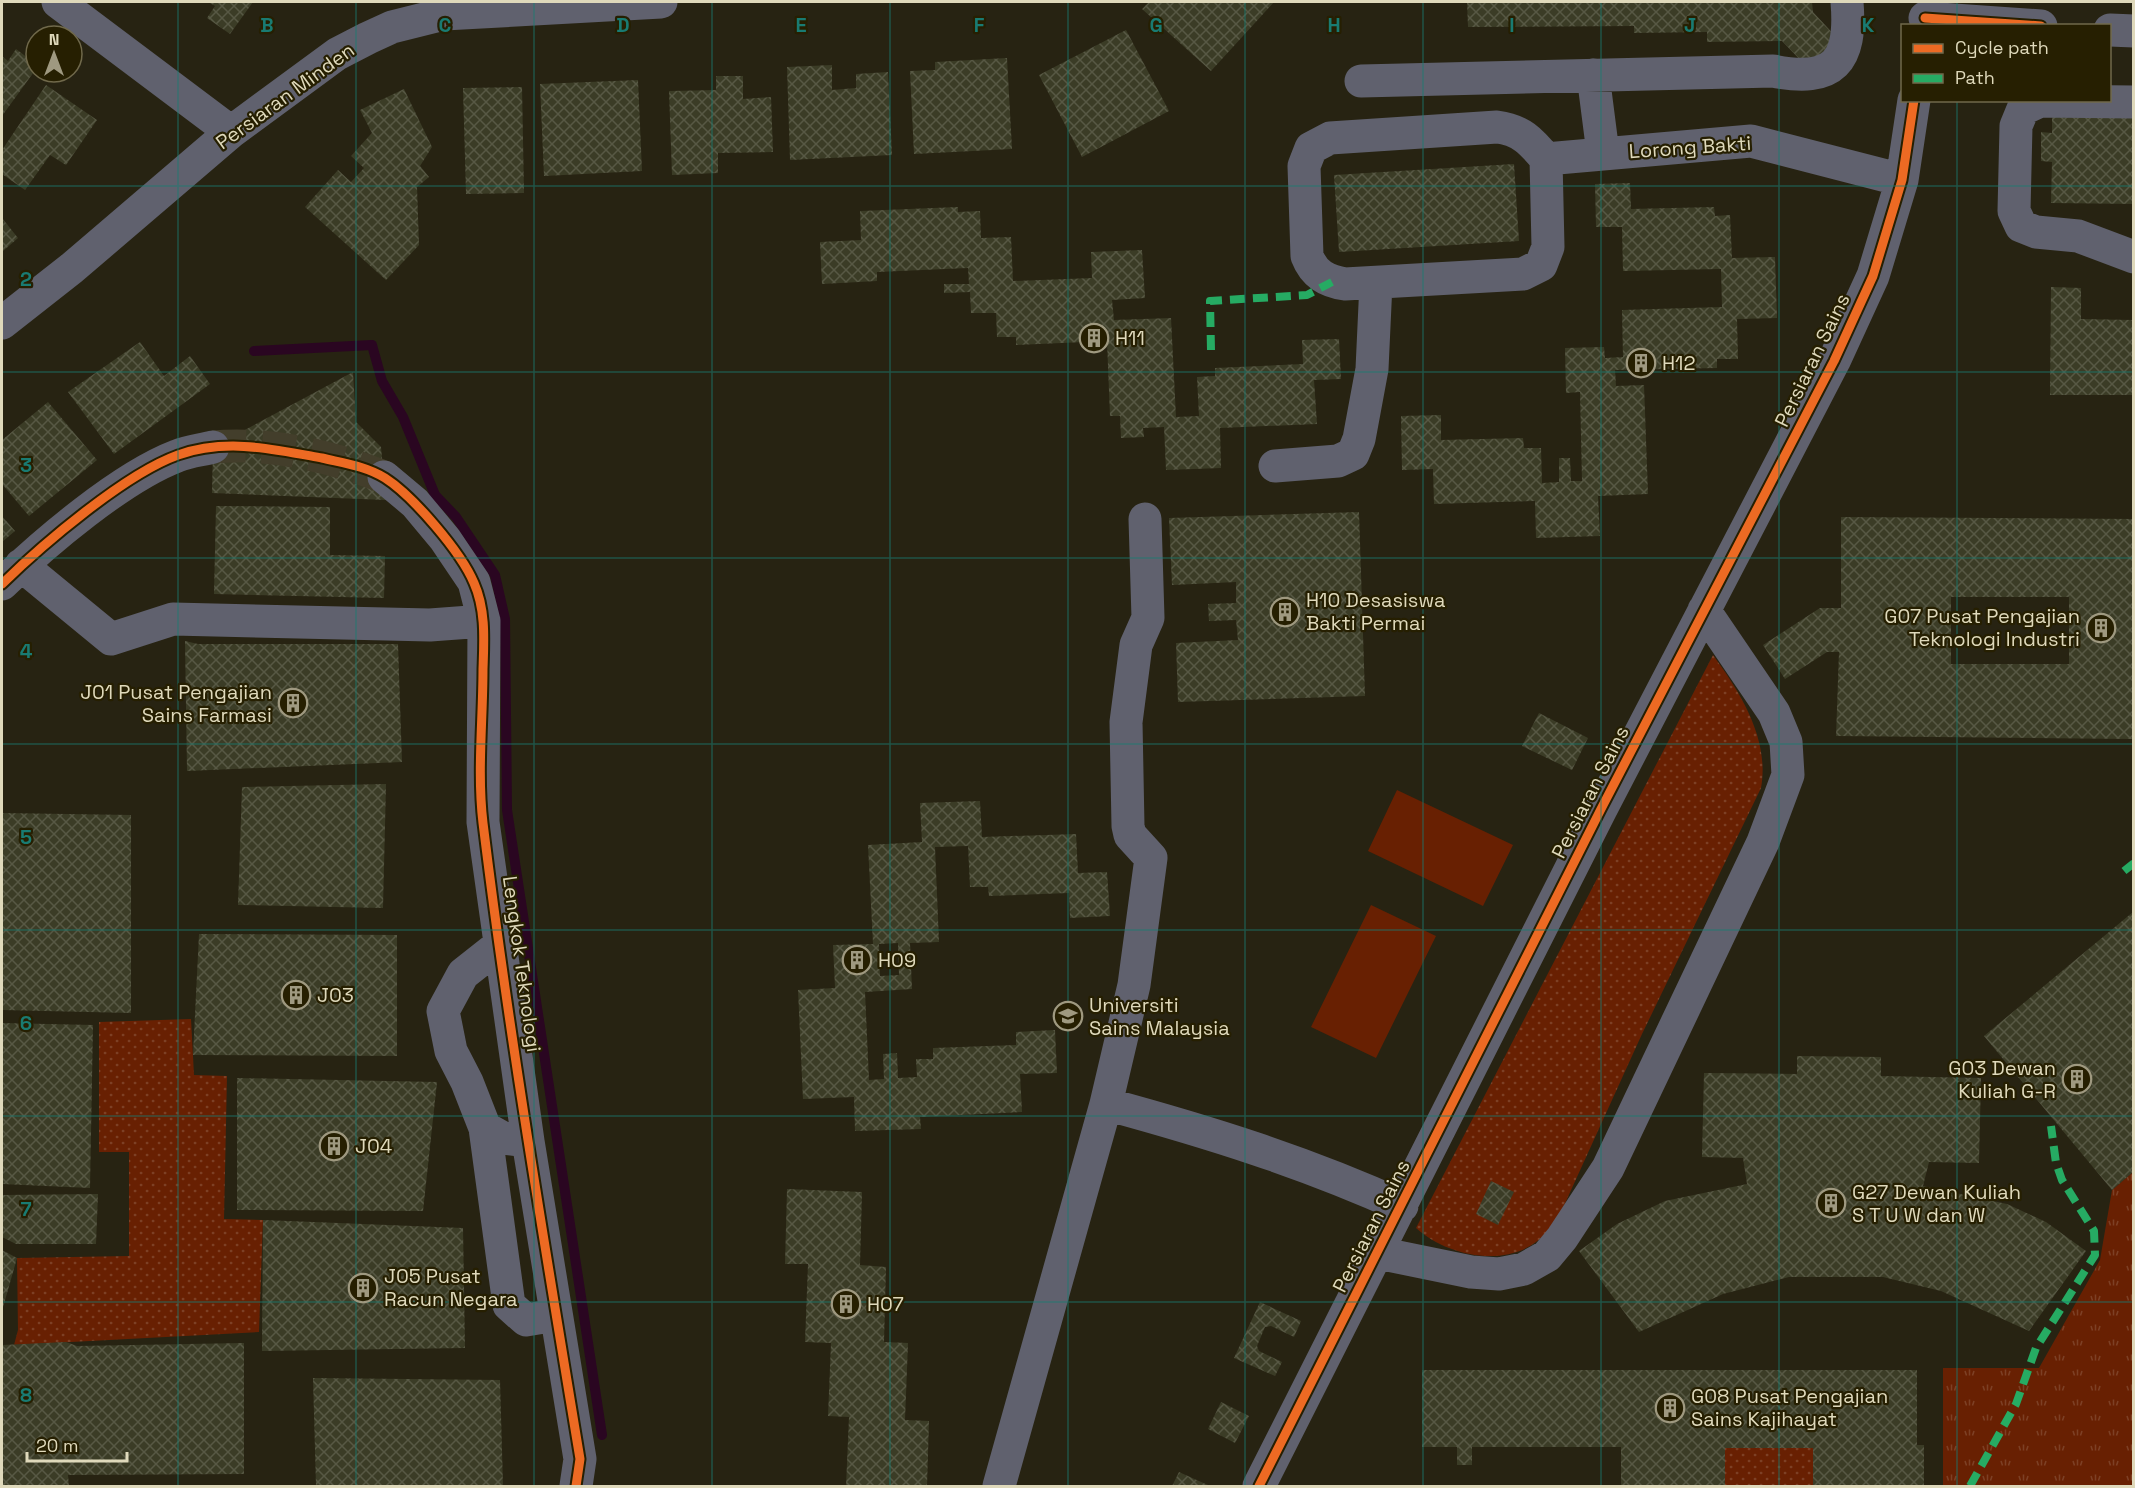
<svg xmlns="http://www.w3.org/2000/svg" width="2135" height="1488" font-family="'Space Grotesk',sans-serif">
<style>
.grass{fill:url(#grass-dots)}
.park{fill:url(#park-tufts)}
.pitch{fill:#682002}
.lines{fill:none;stroke-linecap:round;stroke-linejoin:round}
.stream{stroke:#2a0621;stroke-width:10}
.building{fill:url(#building-cross-hatch);fill-rule:evenodd}
.minor-tunnel{stroke:#433e2b;stroke-width:33;stroke-dasharray:33 16;stroke-linecap:butt}
.minor{stroke:#60616e;stroke-width:33}
.quiet{stroke:#26ab63;stroke-width:8;stroke-dasharray:15 8;stroke-linecap:butt}
.cycleway-casing{stroke:#261f01;stroke-width:13}
.cycleway{stroke:#ed6a23;stroke-width:9}
.grid{fill:none;stroke:#197b72;stroke-width:1.5;stroke-opacity:0.55}
.labels{text-anchor:middle;stroke-width:4.5;stroke-linejoin:round;paint-order:stroke}
.street-label{font-size:20px;fill:#dfd9bb;stroke:#261f01}
.poi-label{font-size:20px;fill:#dfd9bb;stroke:#261f01;text-anchor:start}
.grid-label{font-size:20px;text-anchor:middle;font-weight:bold;fill:#197b72;stroke:#261f01;stroke-width:4.5;stroke-linejoin:round;paint-order:stroke}
</style>
<defs>
<pattern id="grass-dots" width="8" height="8" patternUnits="userSpaceOnUse" patternTransform="scale(1.5)"><rect width="8" height="8" fill="#682002"/><path d="M2 2h.1M6 6h.1" fill="none" stroke="#7d4025" stroke-width="1.8" stroke-linecap="round"/></pattern>
<pattern id="park-tufts" width="24" height="20" patternUnits="userSpaceOnUse" patternTransform="scale(1.5)"><rect width="24" height="20" fill="#682002"/><path d="M3 7l-1-3M5 7V3M7 7l1-3M15 17l-1-3M17 17v-4M19 17l1-3" fill="none" stroke="#7d4025"/></pattern>
<pattern id="building-cross-hatch" width="8" height="8" patternUnits="userSpaceOnUse" patternTransform="scale(1.5)"><rect width="8" height="8" fill="#3b3c26"/><path d="M0 0l8 8M0 8l8-8" fill="none" stroke="#575844"/></pattern>
</defs>
<rect width="100%" height="100%" fill="#272312"/>
<path class="grass" d="M1713,655C1740,692 1770,739 1761,788L1642,1034L1562,1210C1557,1218 1553,1226 1546,1233C1513,1270 1449,1258 1416,1228Z
M191,1019L194,1075L227,1076L224,1219L263,1220L259,1332L14,1345L18,1330L17,1258L129,1256V1152H99V1022Z
M1725,1448H1813V1486H1725Z"/>
<path class="park" d="M2133,1172V1486H1943V1368H2039L2100,1260L2112,1190Z"/>
<path class="pitch" d="M1397,790L1513,845L1483,906L1368,851Z
M1371,905L1436,936L1376,1058L1311,1027Z"/>
<g class="lines">
<path class="stream" d="M254,351L372,345L382,381L403,417L435,495L456,517L495,575L505,619L507,810L602,1435"/>
</g>
<path class="building" d="M208,2H253L230,34L207,18L215,6Z
M1149,2H1274L1211,71L1142,9Z
M1467,2H1812L1813,12L1839,40L1809,69L1782,41L1707,42V32L1634,33V26L1468,27Z
M1126,30L1169,111L1082,157L1039,75Z
M16,49L36,64V69L2,116V56L8,61Z
M1007,58L1012,149L914,154L910,71L935,70V62Z
M832,65V90L856,88V74L888,72L892,155L790,160L787,67Z
M716,76H743V99L771,97L773,152L718,153V173L672,175L669,91L716,90Z
M638,80L642,171L544,176L540,84Z
M46,85L97,120L66,165L50,155L25,190L2,174V150Z
M522,87L524,193L466,194L463,88Z
M404,89L432,147L420,166L429,177L417,187L419,245L386,280L305,207L338,170L351,182L364,168L351,156L372,133L360,110Z
M2052,116L2133,117V204L2051,203L2052,162L2041,161V132L2052,133Z
M1514,164L1519,241L1339,252L1334,175Z
M1630,183L1631,209L1714,207L1715,216L1730,215L1732,258L1775,257L1777,318L1737,319L1738,359H1717V368L1615,370L1616,386L1644,385L1648,494L1598,496L1600,536L1536,538L1535,501L1434,504L1433,469L1402,470L1401,416L1441,415V440L1523,438L1524,448H1541L1542,483L1559,482V458H1570L1571,481H1582L1580,392L1566,393L1565,348L1604,347L1605,358L1623,357L1622,310L1722,307L1721,269L1623,271L1622,227H1596L1595,184Z
M958,207V212L980,211L981,238L1011,237L1013,281L1092,278L1091,252L1142,250L1145,298L1112,300L1114,320L1171,318L1176,417L1199,416L1197,377L1215,376V368L1303,364L1302,340L1339,339L1341,379L1314,380L1317,424L1220,428L1221,468L1166,470L1164,427L1143,428L1144,437L1121,438L1120,416H1110L1107,341L1016,345V337H997L996,313H971L970,292L944,293V284H969L968,268L877,272V281L822,284L820,242L861,240L860,211Z
M2,218L18,238L2,252Z
M2051,287L2081,288V319L2133,320V395H2050Z
M140,342L164,376L190,356L210,384L114,454L68,392Z
M353,372L356,422L381,447L386,500L212,493L213,447Z
M48,402L97,460L29,516L2,484V440Z
M216,506L330,507V555L385,556L384,598L214,594Z
M1359,512L1365,696L1178,702L1176,643L1238,640L1236,620L1209,621L1208,604L1236,603V582L1172,585L1169,518Z
M2,516L15,531L2,542Z
M1841,517L2133,519V739L1836,736L1839,652H1827L1785,679L1763,645L1820,608H1841ZM1951,597H2069V664H1951Z
M185,641L198,644H398L402,762L187,771Z
M1539,713L1588,738L1572,770L1522,746Z
M386,784L383,908L238,905L242,787Z
M980,801L982,837L1076,834L1078,873L1107,872L1110,916L1070,918L1069,893L989,896L988,887H970L968,846L935,847L939,942L910,943L912,989L865,992L869,1080L884,1079L883,1054L897,1053L898,1078L917,1077L916,1059H933V1048L1016,1045V1032L1055,1030L1057,1073L1020,1074L1022,1112L920,1117L921,1129L855,1131L854,1097L803,1099L798,990L835,988L833,945L873,944L868,845L922,842L920,803ZM898,943L899,975L880,976L879,944Z
M2,813L131,815V1013L2,1010Z
M2133,912V1172L2112,1190L1984,1036Z
M199,934L397,935V1056L193,1055Z
M2,1023L93,1025L90,1188L2,1184Z
M1797,1056L1881,1057V1076L1981,1078L1979,1163L1929,1162L1923,1186L2007,1204L2046,1222L2086,1251L2029,1331L1941,1291L1883,1277H1789L1723,1294L1639,1332L1579,1251L1617,1224L1665,1201L1747,1184L1743,1158L1702,1157L1704,1073L1797,1074Z
M237,1078L437,1082L423,1211L237,1210Z
M1491,1181L1514,1192L1498,1225L1476,1214Z
M787,1189L862,1192L860,1265L886,1267L884,1342L908,1343L905,1420L929,1421L927,1486H846L849,1417L828,1416L831,1343L805,1342L808,1264H785Z
M98,1194L96,1244H16L2,1237V1195Z
M263,1220L463,1228L465,1348L262,1351Z
M2,1250L17,1258L2,1311Z
M1260,1302L1301,1321L1294,1337L1271,1326L1265,1327L1257,1346L1259,1351L1282,1362L1275,1376L1234,1358Z
M66,1342L77,1346L244,1343V1474L68,1475L69,1486H2V1345Z
M1422,1370H1917V1445H1924V1486H1813V1448H1725V1486H1621V1447H1472V1465H1457V1447H1422Z
M313,1378L500,1380L503,1486H316Z
M1221,1402L1249,1416L1235,1443L1208,1429Z
M1179,1472L1210,1486H1172Z"/>
<g class="lines">
<path class="minor-tunnel" d="M213,447C270,442 332,456 384,477"/>
<path class="minor" d="M58,2L231,132
M1925,18L2041,26
M2110,30L2134,31
M1593,75L1603,153
M1361,81L1773,71C1834,83 1852,62 1847,2
M2134,102L2040,101L2023,109L2016,126L2014,211L2021,226L2036,232L2078,236L2134,257
M1497,127C1521,130 1531,141 1546,159L1548,247L1541,265L1523,274L1345,284C1326,281 1314,274 1307,256L1304,166L1311,148L1330,138Z
M1546,159L1751,141L1902,180
M2,323L72,268L231,132L337,54L368,38L392,27L444,14L661,2
M1275,466L1338,461L1353,454L1359,439L1372,369L1376,283
M384,477L415,503L445,539L474,582L484,621L483,822L528,1141L580,1459L576,1486
M21,565L111,639L173,619L430,625L484,621
M2,584C45,542 122,477 177,456C189,451 202,450 213,447
M501,944L463,974L443,1011L451,1051L467,1082L485,1128L503,1138L528,1141
M1106,1104C1209,1132 1305,1162 1402,1206
M485,1128L509,1305L526,1320L556,1315
M1378,1253L1471,1272L1499,1274L1524,1269L1547,1256L1562,1238L1608,1168L1763,842L1788,775L1786,742L1774,713L1704,610
M999,1486L1106,1104L1134,985L1151,858L1130,835L1128,826L1126,722L1136,645L1148,618L1145,519
M1259,1486L1601,809L1834,361L1873,276L1902,180L1914,100"/>
<path class="quiet" d="M1211,350L1210,301L1307,295L1332,282
M2124,871L2134,863
M1970,1486L2016,1404L2036,1348L2095,1255L2094,1231L2062,1180L2056,1163L2051,1126"/>
<g class="cycleway-casing">
<path id="cycleway" d="M1925,18L2041,26
M2,584C43,544 125,474 178,455C226,438 273,449 322,458C343,463 366,466 385,478C413,496 461,552 474,583C486,610 484,640 483,669C483,719 477,773 483,823C509,1035 545,1247 580,1459L576,1486
M1259,1486L1601,809L1834,361L1873,276L1902,180L1914,100"/>
</g>
<use href="#cycleway" class="cycleway"/>
</g>
<path class="grid" d="M178,2V1486M356,2V1486M534,2V1486M712,2V1486M890,2V1486M1068,2V1486M1245,2V1486M1423,2V1486M1601,2V1486M1779,2V1486M1957,2V26M1957,100V1486M2,186H2134M2,372H2134M2,558H2134M2,744H2134M2,930H2134M2,1116H2134M2,1302H2134"/>
<defs>
<g id="building-ring" transform="scale(1.5)"><circle r="9.5" fill="#261f01" stroke="#9f9980" stroke-width="1.5"/><path d="M-4-6H4V6H1V3H-1V6H-4ZM-2.5-4.3h1.7v1.8h-1.7ZM.8-4.3h1.7v1.8H.8ZM-2.5-1h1.7V.8h-1.7ZM.8-1h1.7V.8H.8Z" fill="#9f9980"/></g>
<g id="university-ring" transform="scale(1.5)"><circle r="9.5" fill="#261f01" stroke="#9f9980" stroke-width="1.5"/><path d="M0-5L7-2L0 1L-7-2ZM-4 1L0 2.5L4 1V4Q0 6-4 4Z" fill="#9f9980"/></g>
</defs>
<g fill-rule="evenodd">
<use href="#building-ring" x="1094" y="338"/>
<use href="#building-ring" x="1641" y="363"/>
<use href="#building-ring" x="1285" y="612"/>
<use href="#building-ring" x="2101" y="628"/>
<use href="#building-ring" x="293" y="703"/>
<use href="#building-ring" x="857" y="960"/>
<use href="#building-ring" x="296" y="995"/>
<use href="#university-ring" x="1068" y="1016"/>
<use href="#building-ring" x="2077" y="1079"/>
<use href="#building-ring" x="334" y="1146"/>
<use href="#building-ring" x="1831" y="1203"/>
<use href="#building-ring" x="363" y="1288"/>
<use href="#building-ring" x="846" y="1304"/>
<use href="#building-ring" x="1670" y="1408"/>
</g>
<g class="labels">
<g class="street-label">
<text transform="translate(285 96) rotate(-36)" y="7">Persiaran Minden</text>
<text transform="translate(1690 147) rotate(-4)" y="7">Lorong Bakti</text>
<text transform="translate(1812 360) rotate(-64)" y="7">Persiaran Sains</text>
<text transform="translate(1590 792) rotate(-63)" y="7">Persiaran Sains</text>
<text transform="translate(522 964) rotate(82)" y="7">Lengkok Teknologi</text>
<text transform="translate(1371 1226) rotate(-63)" y="7">Persiaran Sains</text>
</g>
<g class="poi-label">
<text x="1115" y="345">H11</text>
<text x="1662" y="370">H12</text>
<text x="1306" y="607">H10 Desasiswa<tspan x="1306" dy="23">Bakti Permai</tspan></text>
<text x="2080" y="623" text-anchor="end">G07 Pusat Pengajian<tspan x="2080" dy="23">Teknologi Industri</tspan></text>
<text x="272" y="699" text-anchor="end">J01 Pusat Pengajian<tspan x="272" dy="23">Sains Farmasi</tspan></text>
<text x="878" y="967">H09</text>
<text x="317" y="1002">J03</text>
<text x="1089" y="1012">Universiti<tspan x="1089" dy="23">Sains Malaysia</tspan></text>
<text x="2056" y="1075" text-anchor="end">G03 Dewan<tspan x="2056" dy="23">Kuliah G-R</tspan></text>
<text x="355" y="1153">J04</text>
<text x="1852" y="1199">G27 Dewan Kuliah<tspan x="1852" dy="23">S T U W dan W</tspan></text>
<text x="384" y="1283">J05 Pusat<tspan x="384" dy="23">Racun Negara</tspan></text>
<text x="867" y="1311">H07</text>
<text x="1691" y="1403">G08 Pusat Pengajian<tspan x="1691" dy="23">Sains Kajihayat</tspan></text>
</g>
</g>
<g class="grid-label">
<text x="267" y="32">B</text>
<text x="445" y="32">C</text>
<text x="623" y="32">D</text>
<text x="801" y="32">E</text>
<text x="979" y="32">F</text>
<text x="1156" y="32">G</text>
<text x="1334" y="32">H</text>
<text x="1512" y="32">I</text>
<text x="1690" y="32">J</text>
<text x="1868" y="32">K</text>
<text x="26" y="286">2</text>
<text x="26" y="472">3</text>
<text x="26" y="658">4</text>
<text x="26" y="844">5</text>
<text x="26" y="1030">6</text>
<text x="26" y="1216">7</text>
<text x="26" y="1402">8</text>
</g>
<rect width="2135" height="1488" fill="none" stroke="#dfd9bb" stroke-width="6"/>
<rect x="1901" y="24" width="210" height="78" fill="#261f01" stroke="#70694b" stroke-width="1.5"/>
<rect x="1913" y="44" width="30" height="9" fill="#ed6a23" stroke="#70694b" stroke-width="1.5"/>
<text x="1955" y="54" font-size="18" fill="#dfd9bb">Cycle path</text>
<rect x="1913" y="74" width="30" height="9" fill="#26ab63" stroke="#70694b" stroke-width="1.5"/>
<text x="1955" y="84" font-size="18" fill="#dfd9bb">Path</text>
<g transform="translate(54 54)"><circle r="28" fill="#261f01" stroke="#70694b" stroke-width="1.5"/>
<path d="M0-4.5L10 22L0 15L-10 22Z" fill="#9f9980"/>
<text y="-9" font-size="16" font-weight="bold" text-anchor="middle" fill="#dfd9bb">N</text>
</g>
<path d="M27 1452v9h100v-9" fill="none" stroke="#dfd9bb" stroke-width="3"/>
<text x="36" y="1452" font-size="18" fill="#dfd9bb" stroke="#261f01" stroke-width="4.5" paint-order="stroke">20 m</text>
</svg>
